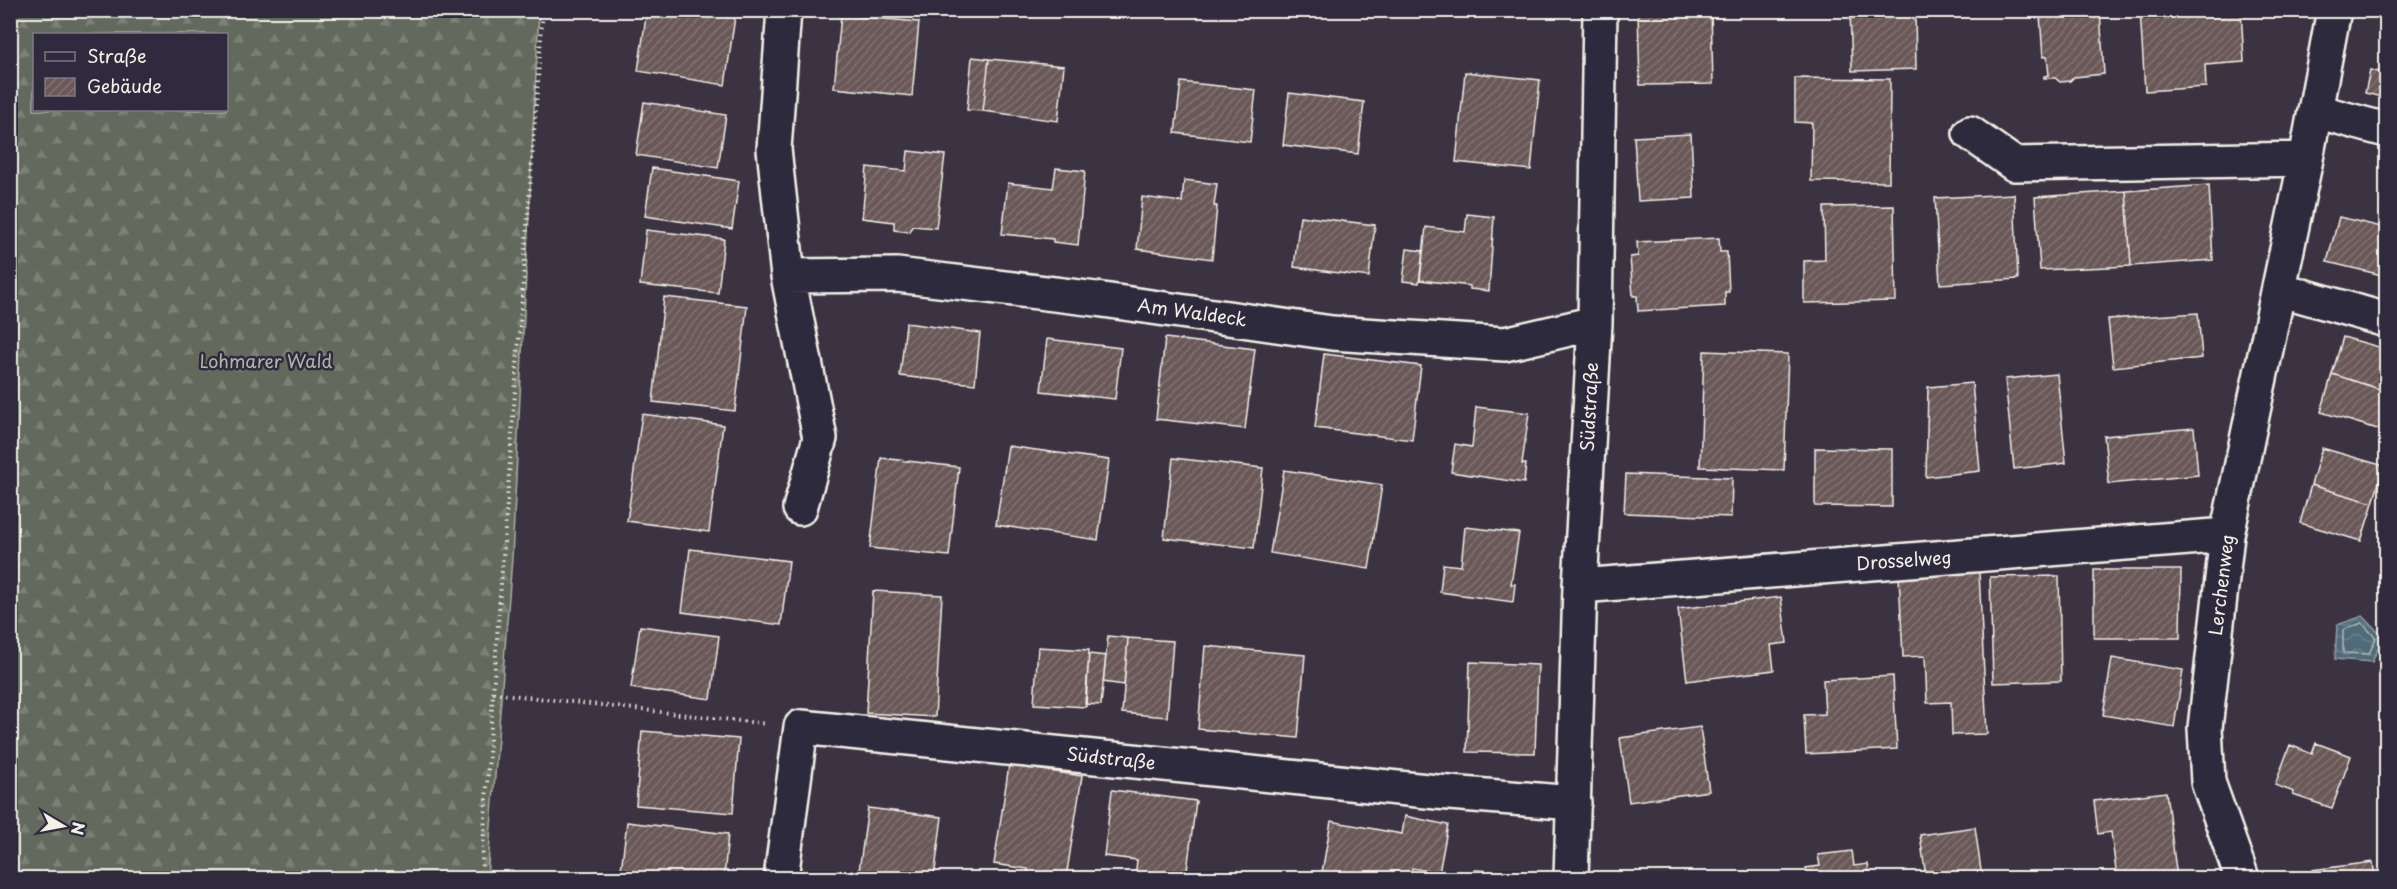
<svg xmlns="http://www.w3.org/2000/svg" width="2397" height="889" font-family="'Playpen Sans',sans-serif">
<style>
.forest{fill:url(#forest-firs);stroke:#acaea2;stroke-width:1.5;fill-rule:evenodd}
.water{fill:url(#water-waves);stroke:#92a0a5;stroke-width:1.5}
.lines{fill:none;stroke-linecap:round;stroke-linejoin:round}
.shore{stroke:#b2bbbc;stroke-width:1.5}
.stream{stroke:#92a0a5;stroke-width:10}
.building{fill:url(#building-hatch);stroke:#f4f1e8;stroke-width:1.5}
.minor-casing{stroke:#f4f1e8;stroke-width:38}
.path{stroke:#f4f1e8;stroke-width:4;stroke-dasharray:1.5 4.5;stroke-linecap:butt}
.minor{stroke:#2f2a3d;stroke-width:33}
.labels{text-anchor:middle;stroke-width:5;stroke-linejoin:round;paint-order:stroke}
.street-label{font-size:18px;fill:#f4f1e8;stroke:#2f2a3d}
.park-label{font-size:18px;fill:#b3b4a9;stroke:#2f2a3d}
</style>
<defs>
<pattern id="forest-firs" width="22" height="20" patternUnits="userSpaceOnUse" patternTransform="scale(1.5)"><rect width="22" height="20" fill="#646a5d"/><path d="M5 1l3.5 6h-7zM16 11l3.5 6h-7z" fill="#7b8074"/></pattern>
<pattern id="water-waves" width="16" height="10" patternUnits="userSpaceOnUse" patternTransform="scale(1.5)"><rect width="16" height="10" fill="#506a79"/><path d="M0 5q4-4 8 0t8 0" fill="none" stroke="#6a808c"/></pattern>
<pattern id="building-hatch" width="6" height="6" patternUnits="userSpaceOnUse" patternTransform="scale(1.5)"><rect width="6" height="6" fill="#6b5958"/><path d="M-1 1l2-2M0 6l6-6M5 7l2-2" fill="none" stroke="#817170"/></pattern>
</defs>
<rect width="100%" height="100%" fill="#3b3342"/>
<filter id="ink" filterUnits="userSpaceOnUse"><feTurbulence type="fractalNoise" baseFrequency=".0167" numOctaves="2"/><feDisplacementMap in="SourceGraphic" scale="12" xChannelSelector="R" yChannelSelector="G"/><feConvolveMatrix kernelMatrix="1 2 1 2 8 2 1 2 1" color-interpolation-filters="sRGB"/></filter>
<g filter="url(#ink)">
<path class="forest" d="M10,11H539L512,558L487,878H11ZM34,34H226V110H34Z"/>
<path class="water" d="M2363,616L2383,637L2372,662L2335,659L2337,625Z"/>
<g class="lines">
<path class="shore" d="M2362,623L2376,638L2369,654L2343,653V630Z"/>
<path class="stream" d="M10,21L16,10"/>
</g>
<path class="building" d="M647,10H736L725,85L638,71Z
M1711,10L1713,84L1640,85L1638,12Z
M1850,10H1915L1916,69L1852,71Z
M2140,10H2241L2244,62L2205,65L2206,87L2145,91Z
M2100,11L2104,74L2074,77L2070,81L2060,82L2055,78H2044V76L2049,75L2047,56L2043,57L2040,15Z
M841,15L919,22L912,96L834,88Z
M2384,49H2386V98L2365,93L2370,70L2379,72Z
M972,57L989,59L983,111L967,110Z
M989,59L1064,66L1058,121L983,111Z
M1465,72L1540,80L1531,170L1456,162Z
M1795,78L1890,79L1889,182L1811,181L1812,123L1795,122Z
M1181,82L1256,90L1250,142L1175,133Z
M1289,93L1364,102L1358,154L1283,145Z
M644,102L726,115L718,168L636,155Z
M1691,134L1694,198L1638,201L1634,137Z
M908,151L945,155L936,228L912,226L910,232L894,230V222L862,218L867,167L906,171Z
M652,168L739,181L732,229L645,216Z
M1056,168L1085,171L1078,245L1053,242V239L1002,234L1008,183L1053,188Z
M1184,180L1217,184L1214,206H1217L1212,259L1137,249L1142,197L1182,202Z
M2209,185L2213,260L2131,266L2126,191Z
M2126,191L2131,266L2040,270L2035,197Z
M2014,194L2018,279L1940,284L1935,198Z
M1894,206L1896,301L1804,303V261L1825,260L1824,207Z
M1467,214L1494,217L1489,291L1470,289V286L1420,280L1426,227L1465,232Z
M1300,216L1375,225L1369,277L1294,267Z
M2339,217L2386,228V276L2327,262Z
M646,230L724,239L718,293L640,285Z
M1719,238L1720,252H1727L1729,292H1725V306L1638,311L1637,296H1633L1630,257L1638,256L1637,242Z
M1407,249L1423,251L1419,283L1403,281Z
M664,297L747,306L735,411L653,402Z
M2198,313L2202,358L2113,367L2108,319Z
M906,323L980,333L975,384L900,376Z
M2343,337L2386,349V391L2332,374Z
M1165,338L1255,349L1245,429L1156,419Z
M1047,339L1121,348L1115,399L1041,391Z
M1704,351L1788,354L1784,470L1700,467Z
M1324,354L1421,366L1412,440L1315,428Z
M2057,374L2066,463L2014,469L2005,379Z
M2332,374L2386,391V412L2381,430L2321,412Z
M1972,383L1980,471L1926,477L1928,387Z
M1476,407L1529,413L1522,464H1526L1524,483L1451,472L1455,444L1472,447Z
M642,414L723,425L709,532L627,521Z
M2194,428L2198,475L2109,484L2104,436Z
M1008,446L1109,460L1098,540L996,525Z
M1815,448L1892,449V507L1815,506Z
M2322,448L2384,466L2373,503L2311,485Z
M881,458L959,467L949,556L870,548Z
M1173,458L1263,468L1254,548L1164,538Z
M1284,470L1382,485L1369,569L1270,553Z
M1626,474L1732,478L1731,517L1624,513Z
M2311,485L2373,503L2361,541L2300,523Z
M1465,527L1519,533L1511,584H1515L1513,602L1440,592L1443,564L1461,566Z
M690,549L789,561L781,625L682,612Z
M2094,570H2181L2180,638H2094Z
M1979,572L1987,734L1952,735L1951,702L1927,703L1925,656L1903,657L1899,576Z
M2059,576L2061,681L1993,683L1990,577Z
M873,591L942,595L935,717L866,713Z
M1781,597L1787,643L1771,645L1774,670L1687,681L1678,609Z
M640,626L719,636L711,699L631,688Z
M1108,636L1128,638L1124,685L1103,682Z
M1128,638L1173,641L1167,717L1122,713Z
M1205,646L1305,655L1298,738L1198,729Z
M1038,647L1089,650L1086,707L1034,704Z
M1089,654L1106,656L1101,705L1085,704Z
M2112,658L2183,670L2174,727L2103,715Z
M1470,662L1538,665L1535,753L1467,752Z
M1893,676L1897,749L1806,754L1804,715L1825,714L1823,680Z
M1700,727L1709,791L1629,802L1620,738Z
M642,731L739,739L733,813L636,805Z
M2316,743L2351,756L2332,808L2293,795L2294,792L2275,785L2290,745L2312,754Z
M1009,765L1082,776L1066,878H1026L1028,869L994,864Z
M1112,790L1196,801L1186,878H1135L1137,860L1104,856Z
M2166,792L2177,878H2117L2111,832L2098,834L2094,801Z
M868,808L942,817L934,878H858Z
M1405,816L1448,825L1439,873L1412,868L1410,878H1321L1331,821L1402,834Z
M627,822L728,834L724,878H620Z
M1975,827L1982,878H1926L1920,835Z
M1852,851L1854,866L1868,864L1870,878H1807L1806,868L1820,866L1818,855Z
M2373,862L2375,878H2314L2312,870Z
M1474,870L1519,873L1518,878H1474Z"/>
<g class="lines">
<g class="minor-casing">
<path id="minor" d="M784,10L774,149L788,276L897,275L1096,299L1332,333L1505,344L1595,323
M2316,111L2386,130
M1970,133L2014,164L2306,159
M788,276L820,438L800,508
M2279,289L2386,320
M1580,586L2227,535
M781,878L801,727L1437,792L1574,803
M1571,878L1580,586L1595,323L1600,10
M2242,878L2208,782L2205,728L2227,535L2306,159L2334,10"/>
</g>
<path class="path" d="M493,693L767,724
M481,878L493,693L543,10"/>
<use href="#minor" class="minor"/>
</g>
</g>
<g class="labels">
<g class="street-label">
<text transform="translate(1192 313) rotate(8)" y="6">Am Waldeck</text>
<text transform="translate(1590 407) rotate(-87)" y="6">Südstraße</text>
<text transform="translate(1904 561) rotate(-4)" y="6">Drosselweg</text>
<text transform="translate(2222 585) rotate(-83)" y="6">Lerchenweg</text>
<text transform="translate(1111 759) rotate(6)" y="6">Südstraße</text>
</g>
<g class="park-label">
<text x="266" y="368">Lohmarer Wald</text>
</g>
</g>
<rect width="2397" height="889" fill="none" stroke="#2f2a3d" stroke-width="36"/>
<rect x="18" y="18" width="2361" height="853" fill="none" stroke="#f4f1e8" stroke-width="2" filter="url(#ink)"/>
<rect x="33" y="33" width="195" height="78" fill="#2f2a3d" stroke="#7e7a81" stroke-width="1.5"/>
<rect x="45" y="52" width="30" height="9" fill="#2f2a3d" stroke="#7e7a81" stroke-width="1.5"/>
<text x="87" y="63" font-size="18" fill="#f4f1e8">Straße</text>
<rect x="45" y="78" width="30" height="18" fill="url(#building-hatch)" stroke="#7e7a81" stroke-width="1.5"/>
<text x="87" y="93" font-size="18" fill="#f4f1e8">Gebäude</text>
<g transform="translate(63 826) rotate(100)" stroke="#2f2a3d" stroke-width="4.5" paint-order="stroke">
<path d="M0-4.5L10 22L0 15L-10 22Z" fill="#f4f1e8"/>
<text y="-9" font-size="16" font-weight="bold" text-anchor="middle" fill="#f4f1e8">N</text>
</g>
</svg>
